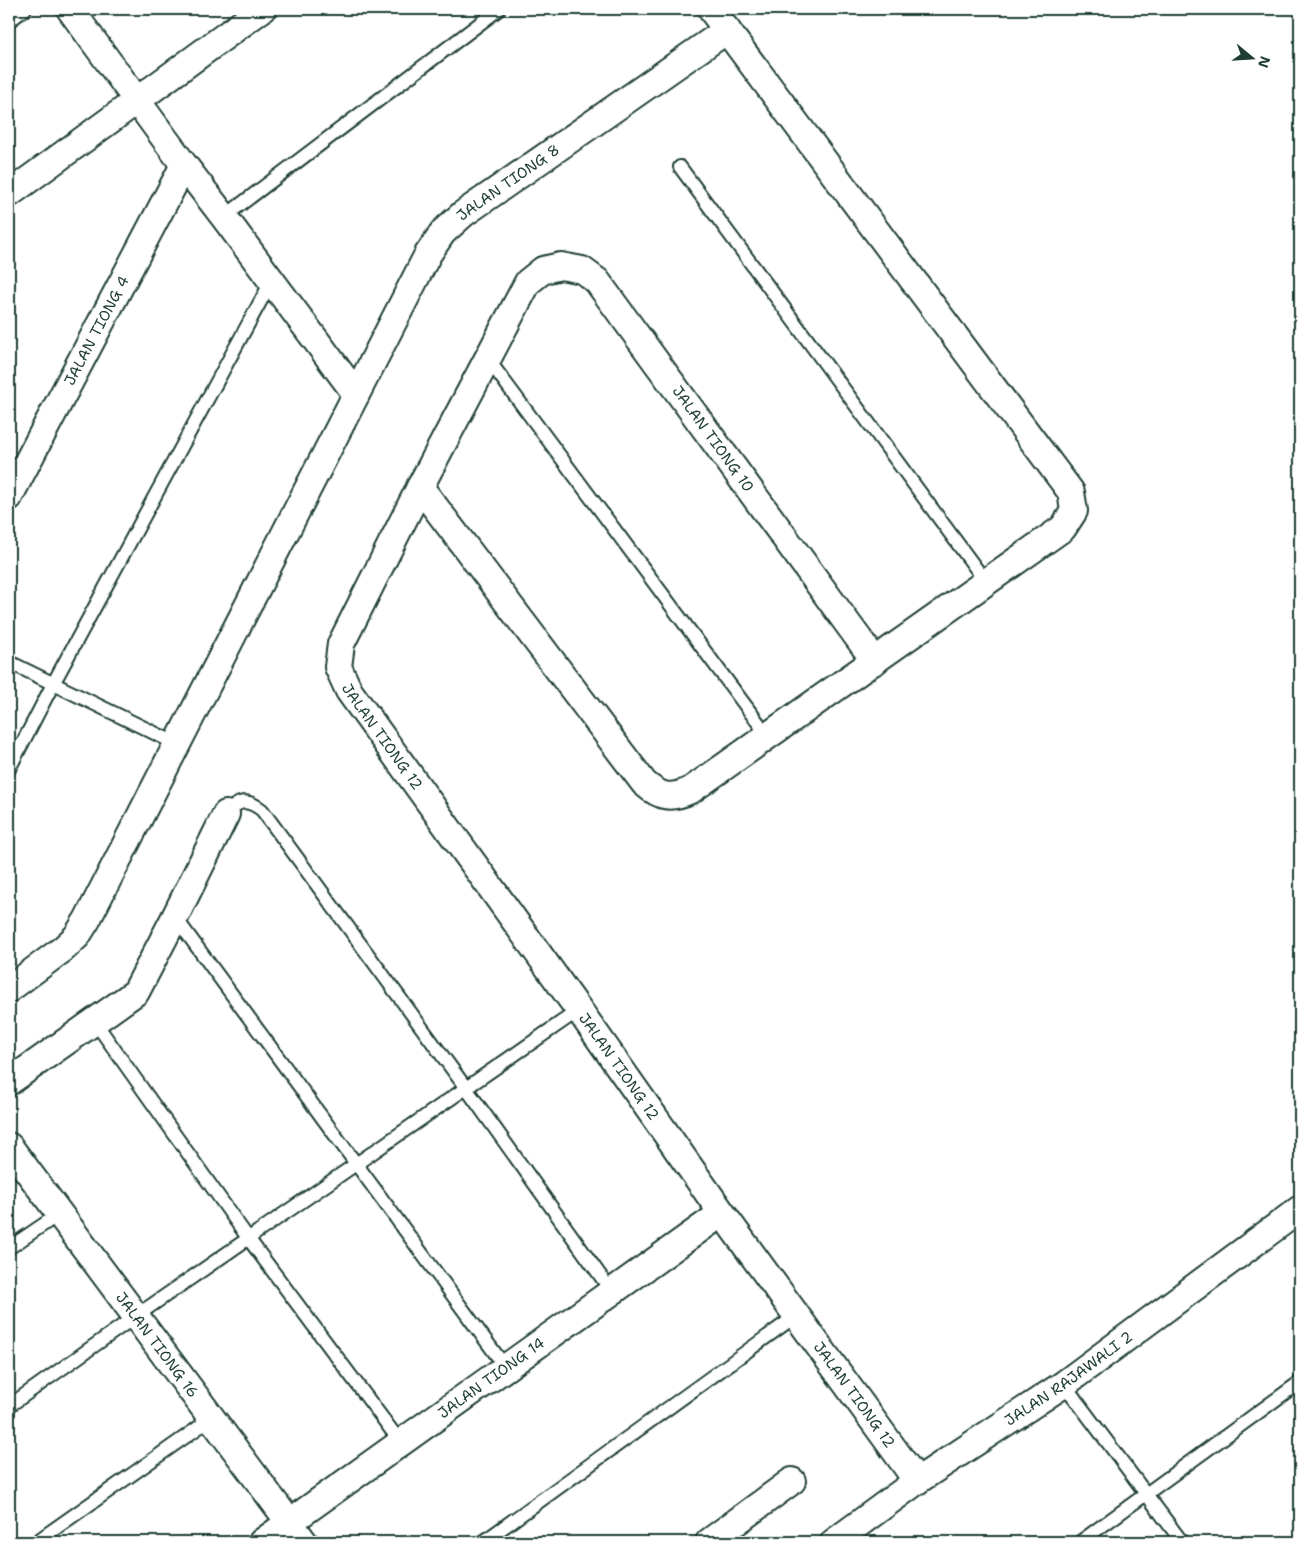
<svg xmlns="http://www.w3.org/2000/svg" width="1309" height="1551" font-family="'Shantell Sans',sans-serif">
<style>
.lines{fill:none;stroke-linecap:round;stroke-linejoin:round}
.service-casing{stroke:#1f3d34;stroke-width:16}
.minor-casing{stroke:#1f3d34;stroke-width:30}
.service{stroke:#fff;stroke-width:12}
.minor{stroke:#fff;stroke-width:26}
.labels{text-anchor:middle;stroke-width:4;stroke-linejoin:round;paint-order:stroke}
.street-label{font-size:15px;fill:#1f3d34;stroke:#fff}
</style>
<rect width="100%" height="100%" fill="#fff"/>
<filter id="ink" filterUnits="userSpaceOnUse"><feTurbulence type="fractalNoise" baseFrequency=".02" numOctaves="2"/><feDisplacementMap in="SourceGraphic" scale="10" xChannelSelector="R" yChannelSelector="G"/><feConvolveMatrix kernelMatrix="1 2 1 2 8 2 1 2 1" color-interpolation-filters="sRGB"/></filter>
<g filter="url(#ink)">
<g class="lines">
<g class="service-casing">
<path id="service" d="M9,21L25,9
M680,167L986,582
M224,217L499,9
M487,358L768,736
M9,662L177,744
M9,769L53,684L272,280
M226,814C238,800 247,798 262,810L466,1088L612,1292
M175,917L506,1368
M95,1022L248,1238L401,1443
M9,1248L59,1214
M1064,1384L1182,1542
M9,1406L136,1316L579,1010
M36,1542L212,1418
M483,1542L797,1315
M1080,1542L1300,1382"/>
</g>
<g class="minor-casing">
<g id="minor">
<path d="M70,9L184,165L224,217L356,394"/>
<path d="M9,194L262,9"/>
<path d="M420,487L644,783C661,798 671,799 691,790L1063,528L1074,511L1071,492L711,9"/>
<path id="s1" d="M9,497L184,165"/>
<path id="s2" d="M875,661L597,281L582,270L561,266L543,270L528,282L420,487L341,644L338,667L349,691L579,1010L722,1213L917,1481"/>
<path id="s3" d="M9,989L63,949L77,936L87,920L428,254L443,232L463,214L727,30"/>
<path d="M9,1082L136,992L175,917L226,814"/>
<path id="s4" d="M9,1146L304,1542"/>
<path id="s5" d="M262,1542L722,1213"/>
<path d="M709,1542L792,1481"/>
<path id="s6" d="M834,1542L917,1481L1064,1384L1300,1209"/>
</g>
</g>
<use href="#service" class="service"/>
<use href="#minor" class="minor"/>
</g>
</g>
<g class="labels">
<g class="street-label">
<text dy="5" stroke="none"><textPath href="#s3" startOffset="962">JALAN TIONG 8</textPath></text>
<text dy="5" stroke="none"><textPath href="#s1" startOffset="188">JALAN TIONG 4</textPath></text>
<text transform="translate(713 439) rotate(54)" y="5">JALAN TIONG 10</text>
<text dy="5" stroke="none"><textPath href="#s2" startOffset="1062">JALAN TIONG 12</textPath></text>
<text dy="5" stroke="none"><textPath href="#s2" startOffset="1468">JALAN TIONG 12</textPath></text>
<text dy="5" stroke="none"><textPath href="#s4" startOffset="248">JALAN TIONG 16</textPath></text>
<text dy="5" stroke="none"><textPath href="#s5" startOffset="282">JALAN TIONG 14</textPath></text>
<text dy="5" stroke="none"><textPath href="#s6" startOffset="286">JALAN RAJAWALI 2</textPath></text>
<text dy="5" stroke="none"><textPath href="#s2" startOffset="1872">JALAN TIONG 12</textPath></text>
</g>
</g>
<rect width="1309" height="1551" fill="none" stroke="#fff" stroke-width="30"/>
<rect x="15" y="15" width="1279" height="1521" fill="none" stroke="#1f3d34" stroke-width="2" filter="url(#ink)"/>
<g transform="translate(1252 58) rotate(108)" stroke="#ffffff" stroke-width="4" paint-order="stroke">
<path d="M0-4L9 19L0 12L-9 19Z" fill="#1f3d34"/>
<text y="-8" font-size="14" font-weight="bold" text-anchor="middle" fill="#1f3d34">N</text>
</g>
</svg>
